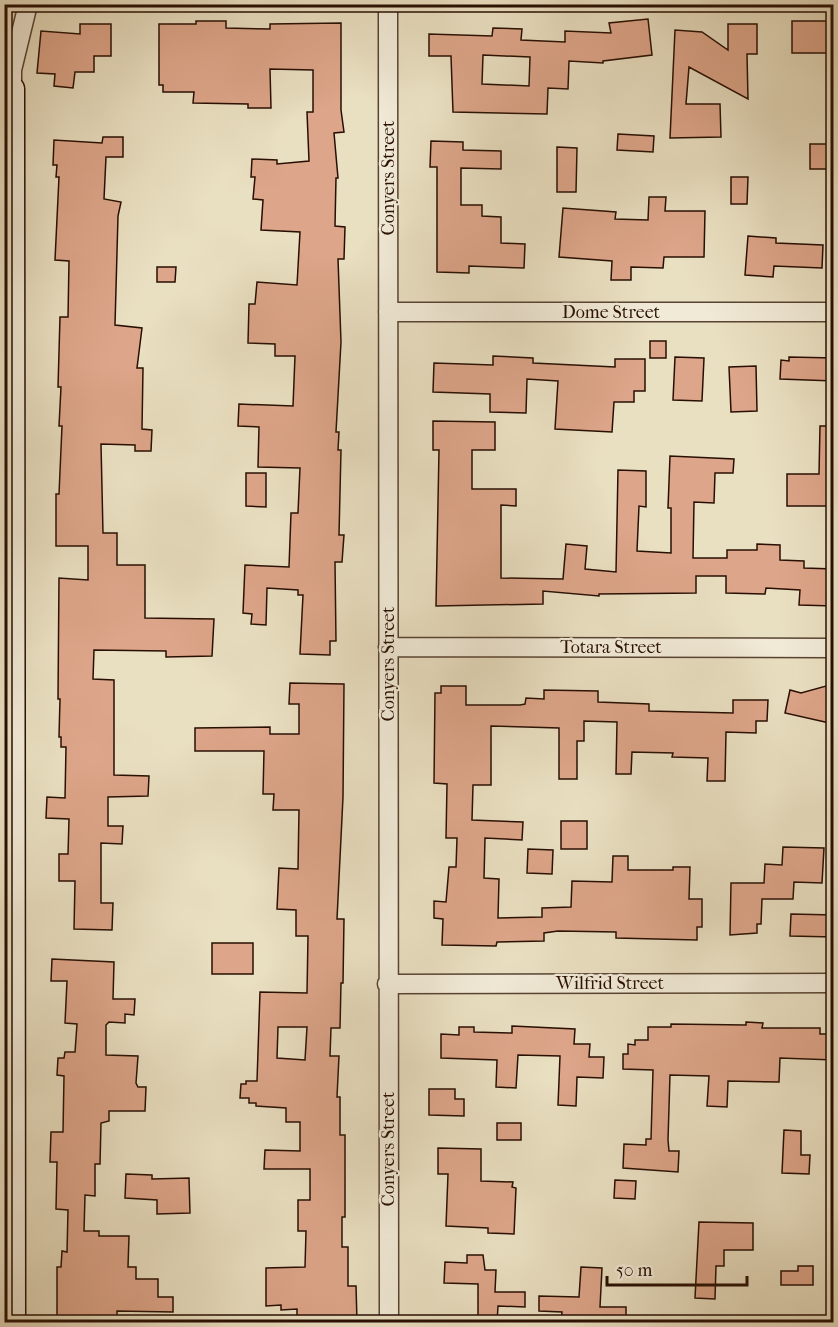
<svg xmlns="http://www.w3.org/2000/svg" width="838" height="1327" font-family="'IM FELL French Canon',serif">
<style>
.building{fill:#dda589;stroke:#280f03;stroke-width:1.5;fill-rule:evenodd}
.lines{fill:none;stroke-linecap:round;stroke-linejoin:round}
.street-casing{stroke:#584332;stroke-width:21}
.secondary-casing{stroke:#280f03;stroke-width:27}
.street{stroke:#f1ead7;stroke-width:18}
.secondary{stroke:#f1ead7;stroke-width:24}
.labels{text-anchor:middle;stroke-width:4.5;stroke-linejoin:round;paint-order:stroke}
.street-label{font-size:18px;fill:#280f03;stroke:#f1ead7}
</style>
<rect width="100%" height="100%" fill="#e9dfc1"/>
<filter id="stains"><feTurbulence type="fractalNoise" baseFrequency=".00333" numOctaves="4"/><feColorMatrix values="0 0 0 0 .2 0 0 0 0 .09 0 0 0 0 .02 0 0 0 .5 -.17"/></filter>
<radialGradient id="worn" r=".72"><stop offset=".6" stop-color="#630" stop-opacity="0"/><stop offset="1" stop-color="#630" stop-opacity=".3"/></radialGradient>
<path class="building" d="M648,19L652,55L603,61V63L569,61L568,89L548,88L547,114L453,112L451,56H429V34L492,36L493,28L522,29L521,40L565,42V31L611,33L609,23ZM483,55L530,57L529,86L482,84Z
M196,21H226V28L270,29V24L341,23V110L344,132L334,133L338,178H336L335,226L345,227L344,259H338L341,342L336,432H339L338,450H341L339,535H344L342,562H335L336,641H330V655L300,654L303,595H298V590L267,588L266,625L251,624L252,614L243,613L245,565L289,567L291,513H298L300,468L258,467L259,427L238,426L239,404L293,406L295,356H275V344L248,343L249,304H255L257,282L297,285L300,232L261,230L263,200L253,199L255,177H251L252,159L277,160V164L309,161L307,112H313V70L270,69L271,108H248V104L193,103L194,92H163V85H159V24H196Z
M792,21H828V53H792Z
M80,24H111V56H94V72H75L73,88L54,86L55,74L37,73L41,31L80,34Z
M728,24H757V54H747L748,99L689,67L686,104H720L721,137L670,138L675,30L702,32L728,50Z
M618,134L654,136L653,152L617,150Z
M103,137H123V157H106L104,199L121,202L118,216L115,325L142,328L137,368H143L142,429L152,430L151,451H135V445L101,444L103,533H117V565H145V618L214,619L212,656L166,657V651L94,650L93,679L114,680V775L149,776L148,796L108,797V826H123L122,844L101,843V903H113L112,930L74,929L75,881H59V854H68L69,819L46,818L47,797L65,798L66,747H61V737H59L60,699H58L59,578L88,580V546H56V494H59L62,426H59L61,387H58L60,317H68L69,261L55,260L59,177H56L57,165H53L54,140L102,143Z
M431,141L463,142V150L501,151V169L461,168V205H482V216L501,217V243L525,244L524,268L469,266V273L437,272V167H430Z
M810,144H834V169H810Z
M557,147L577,148L576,192H557Z
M731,177H748L747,204H731Z
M649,197H666L665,211H705L704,257H664L663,268L631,267V280H611L612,261L559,257L563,208L616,212L615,219L648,220Z
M748,236L776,238V243L823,245L822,268L774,266L773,277L745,275Z
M157,267H176L175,282H157Z
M650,341H666V358H650Z
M493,356L533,358V363L615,367V359H645V391H634V402H614L612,432L555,429L558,381L527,379L526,413L490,412V394L433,392L434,363L493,365Z
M675,357L704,358L702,401L673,400Z
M789,357L834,358V381L780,379L781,360L789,361Z
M756,366L757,411L731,412L729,367Z
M433,421L495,422V450H472V489H516V506L501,505V578L563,579L566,544L587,546L585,569L616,572L618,470L646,471V507L639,506L637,551L671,553V508H668L670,456L734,459L733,473H715L714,503L694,502L693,558H727V550H757V544L780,545V560L804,561V568L834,569V606L799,605L800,590L766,588L765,594L726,593V576H696V593L599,594V596L543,591V604L436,606L439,450H433Z
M820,426H834V506H787V474H819Z
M246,473H266V507L246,506Z
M290,683L344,684L343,797L337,919H344L343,983H341L340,1028H331L330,1056H339L337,1097H340V1135H345V1217H342V1247H348V1286H356L357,1321L338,1323H322V1316L297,1317V1309L281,1310V1305L266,1306V1268L305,1267L306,1231H298V1200H310V1169H264L265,1150L300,1151V1122H286V1108L256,1106V1103H249V1098H240L241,1084H246V1081H257L260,992L307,993L308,936H296V910L277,909L279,868L298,869L299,810H273L274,794H263L264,751H195V728L270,727V734H299V704H289ZM278,1027H307L305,1060L277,1058Z
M441,686H466V705H520L525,704L526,698L544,699V690L598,691V702L649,704V711L733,713V700H768L767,721H756V733L726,732L725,781H707L708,758L672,757L673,753L632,752L631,774H616L617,722L584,721V741H577V779H559V728L491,726V785H473L472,820L523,822L522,840L485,838L484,878L499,879L498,918L542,917V908L571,907L572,881L612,882L613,856H628V870H673V867H690L689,899H702V927H697V940L616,938V932L558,931L544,933V941L497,942L496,946L442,945L443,919L434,918V901L446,902L449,867H456L457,838H446L447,784L434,783L435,693H441Z
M826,686L834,699V724L785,713L790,690L801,693Z
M561,821H587V849H561Z
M783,847L824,848L822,883L794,882L793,899H762L761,924H757V933L730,935L731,883H764L765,864L782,865Z
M528,849L553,850L552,874L527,873Z
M791,914L834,915V937L790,936Z
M212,943H253V974H212Z
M52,959L114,962L113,999H135L134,1015L125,1014V1023L109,1022L106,1025V1055L138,1056L136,1083L138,1087H146L145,1111H109V1121L101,1123L100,1164H95V1196L85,1195L84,1231H99V1236H129L128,1267H136V1279H158V1297H173V1312L117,1311V1323H57V1267H61L62,1251L67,1252L68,1210L56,1209L57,1162H50L51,1132H63L64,1076L57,1075L58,1058H64L65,1052H75L77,1024L65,1023L67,981H51Z
M746,1022L763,1023L762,1028H820V1034H831L834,1060L780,1058L779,1082L728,1081L727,1107L707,1106L709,1076L670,1075L668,1140L669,1151H679L678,1172L623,1168L624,1144L646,1145V1139H651L653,1070L623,1069V1054H628V1044L635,1045V1040H648V1027H671V1024L746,1025Z
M512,1026L575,1029L574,1044H590L589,1057H604L603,1078L577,1077L576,1106L558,1105L560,1056L518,1055L516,1088L496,1087L497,1060L441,1058V1034L459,1035V1027H474V1032L512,1033Z
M429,1089H455V1099H464V1116L429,1115Z
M497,1123H521V1140H497Z
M784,1130L801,1131V1155H810L809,1174L782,1173Z
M438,1148L481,1149V1181L513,1182L512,1187L516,1188L514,1234L488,1233V1228L446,1226L448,1174H438Z
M126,1174L152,1175V1179L189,1178L190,1213L157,1214V1200L125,1198Z
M615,1180L636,1181L635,1199L614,1198Z
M699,1222L753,1223V1250H724V1266H716L715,1299L695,1298Z
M467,1255H483L485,1270H496L495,1292H525V1307L498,1306L497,1323H478V1284L444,1283L445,1262L467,1263Z
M798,1266H813V1285H781V1271H798Z
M581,1267L602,1268L600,1307H626V1323H561L562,1312L539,1311V1296L579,1297Z"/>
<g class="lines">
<g class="street-casing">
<path id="street" d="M388,4L389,1322
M12,89V70L28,4
M388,312H834
M388,647L834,648
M387,984L834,983"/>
</g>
<g class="secondary-casing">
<path id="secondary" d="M12,89L13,1322"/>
</g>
<use href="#street" class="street"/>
<use href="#secondary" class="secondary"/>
</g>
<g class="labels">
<g class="street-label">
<text transform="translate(388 178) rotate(-90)" y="6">Conyers Street</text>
<text x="611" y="318">Dome Street</text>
<text x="611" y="653">Totara Street</text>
<text transform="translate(388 664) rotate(-90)" y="6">Conyers Street</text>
<text x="610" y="989">Wilfrid Street</text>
<text transform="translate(388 1149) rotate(-90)" y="6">Conyers Street</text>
</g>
</g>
<rect width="838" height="1327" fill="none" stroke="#e9dfc1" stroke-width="24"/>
<rect x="6" y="6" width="826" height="1315" fill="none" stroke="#280f03" stroke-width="3"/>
<rect x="12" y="12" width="814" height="1303" fill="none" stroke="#280f03" stroke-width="1.5"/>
<path d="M607 1276v9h140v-9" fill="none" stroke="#280f03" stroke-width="3"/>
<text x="616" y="1276" font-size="18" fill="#280f03" stroke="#f1ead7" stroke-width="4.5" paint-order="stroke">50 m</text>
<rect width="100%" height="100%" filter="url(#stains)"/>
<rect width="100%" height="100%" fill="url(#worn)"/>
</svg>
